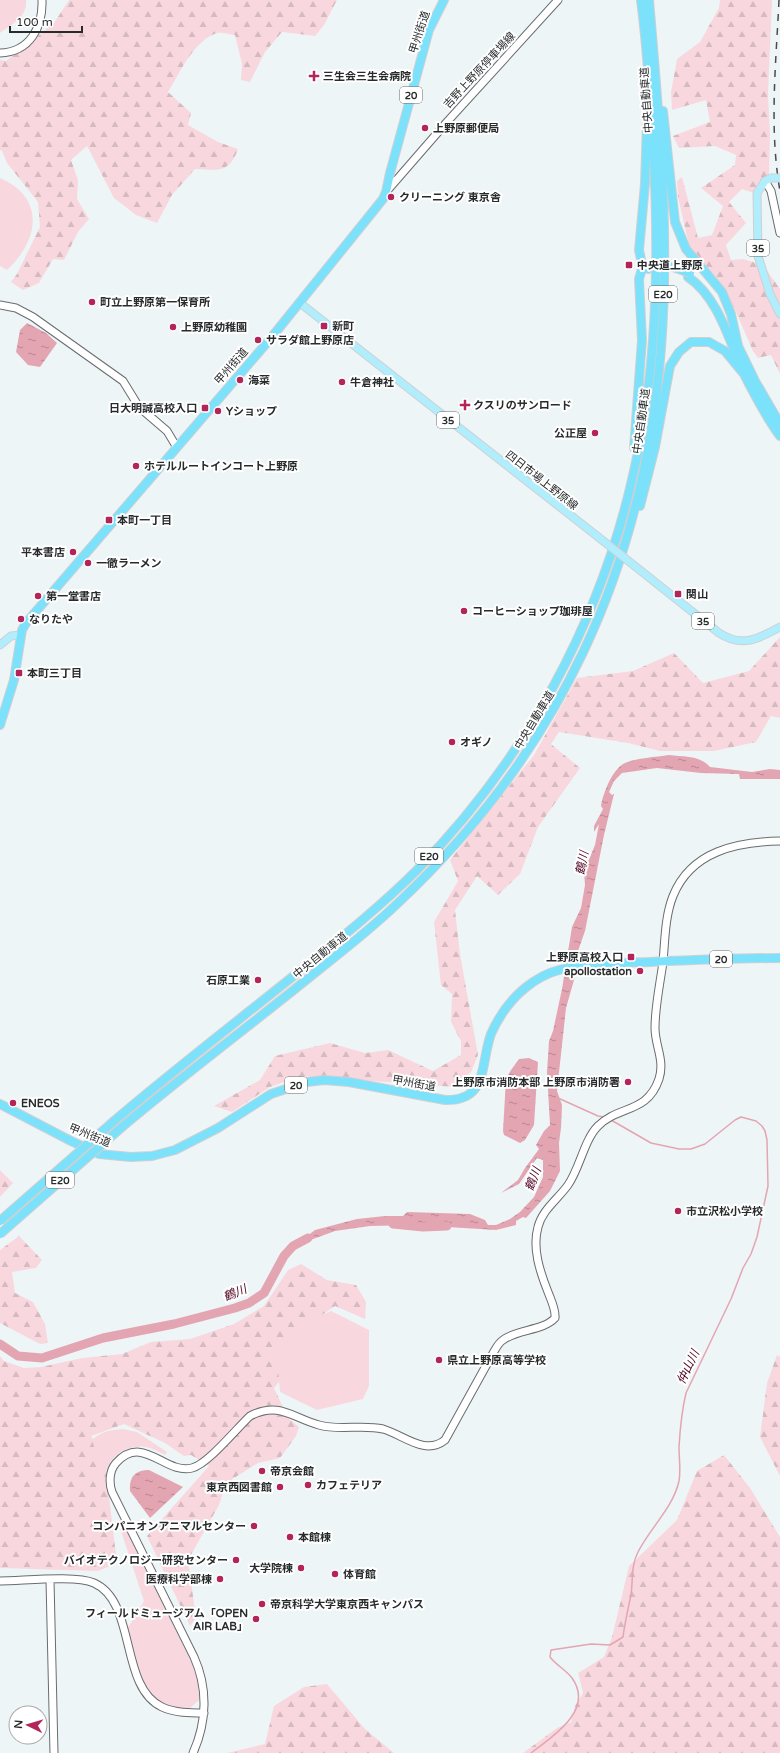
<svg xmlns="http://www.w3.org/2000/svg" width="780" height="1753" font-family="'Varela Round','Noto Sans JP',sans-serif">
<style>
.forest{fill:url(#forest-firs)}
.green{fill:#f8d8de}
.water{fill:url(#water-ripples)}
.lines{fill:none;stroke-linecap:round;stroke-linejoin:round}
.stream{stroke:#e4a5b2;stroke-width:1.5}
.river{stroke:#e4a5b2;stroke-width:9}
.secondary-casing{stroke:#686d6f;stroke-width:9}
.primary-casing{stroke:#d0d0d1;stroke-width:9}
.highway-casing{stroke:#d0d0d1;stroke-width:10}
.secondary{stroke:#fff;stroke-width:7}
.primary{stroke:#b0edfd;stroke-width:7}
.highway{stroke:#7ce1fb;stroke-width:8}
.rail{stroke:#484c4d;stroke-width:1.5;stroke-dasharray:7 7;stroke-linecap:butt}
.primary-bridge-casing{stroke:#d0d0d1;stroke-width:9;stroke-linecap:butt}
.highway-bridge-casing{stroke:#d0d0d1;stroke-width:10;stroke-linecap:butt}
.primary-bridge{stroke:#b0edfd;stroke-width:7}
.highway-bridge{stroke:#7ce1fb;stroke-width:8}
.poi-dot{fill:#b32458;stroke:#fff;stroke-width:1.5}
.labels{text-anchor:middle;stroke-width:4;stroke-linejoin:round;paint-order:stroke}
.shield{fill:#fff;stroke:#686b6b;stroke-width:1}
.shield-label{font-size:10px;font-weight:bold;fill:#282b2c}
.street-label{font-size:11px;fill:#282b2c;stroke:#fff}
.poi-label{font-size:11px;font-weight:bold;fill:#282b2c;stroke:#fff;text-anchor:start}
.water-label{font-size:12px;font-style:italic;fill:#500622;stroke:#fff}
</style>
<defs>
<pattern id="forest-firs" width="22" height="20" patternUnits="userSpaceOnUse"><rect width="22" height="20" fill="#f8d8de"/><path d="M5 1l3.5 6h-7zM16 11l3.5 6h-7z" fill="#d5babf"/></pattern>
<pattern id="water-ripples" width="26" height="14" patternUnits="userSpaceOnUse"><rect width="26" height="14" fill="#e4a5b2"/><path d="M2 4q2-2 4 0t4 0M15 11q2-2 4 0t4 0" fill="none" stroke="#b98791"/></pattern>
</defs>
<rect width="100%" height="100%" fill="#eef5f7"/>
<path class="forest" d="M69,0H337L324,25L315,36L282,32L265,52L250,82L241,80L242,64L235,35C230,35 222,32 217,33C193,41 180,73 168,92L191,113L188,125L218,142L238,149C229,174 218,170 195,169L172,195L157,223L136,215L114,198L87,146L71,160L78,180L77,199L89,219L78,232L64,260L53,259L39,283L23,290L11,282L17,274L40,227L38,202L7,163L2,151L0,150V60L6,61L54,23Z
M720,0H772L768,94L770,134L769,175L761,180L754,193L742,189L729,202L746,223L726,245L731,260L743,259L763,265L780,289V374L771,355L758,358L753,351L732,303L689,245L678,197L677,181L682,177L698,238L712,235L723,206L701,188L735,165L736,155L715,146L679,148L673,136L710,122L706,100L672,110L671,92L677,59L700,42L719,8Z
M780,637V718L771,716L756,742L714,751H660L628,743L559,732L551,744L580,768L538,827L520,874L498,895L477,876L455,910L460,954L478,1055L471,1072L456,1087L302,1076L270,1087L232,1112L214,1106L260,1080L275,1056L330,1043L365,1053L388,1050L433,1071L461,1055V1041L451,1022L452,994L441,985L434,922L458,881L450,860L534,755L577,678L633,671L674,653L703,683L749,671Z
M0,1170L13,1183L0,1197Z
M19,1236L42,1260L36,1268L12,1272L15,1293L33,1302L45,1324L48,1343L40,1344L0,1323V1250Z
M301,1264L327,1280L356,1285L366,1302L365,1319L335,1306L306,1326L282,1378L274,1388L288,1418L299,1427L296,1436L280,1458L258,1463L226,1483L219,1505L188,1560L196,1618L190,1626L147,1536L209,1466L191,1455L184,1456L165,1443L124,1424L91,1436L104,1455L117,1563L98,1571L0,1568V1356L4,1361L24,1368L41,1367L82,1358L122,1354L151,1342L190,1339L234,1324L264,1306L288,1270Z
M777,1355L780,1357V1476L760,1437L767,1383Z
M724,1455L750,1488L780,1537V1753H523L557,1728L571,1722L575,1706L583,1693L578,1673L604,1657L612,1637L629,1566L677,1520L697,1471Z
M327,1684L365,1729L394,1753H227L265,1744L274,1706L304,1687Z"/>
<path class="green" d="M0,0H26C28,17 12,24 0,33Z
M0,178C46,198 39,240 7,270L0,266Z
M331,1311L369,1330V1386L363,1399L317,1410L280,1392L276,1345L292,1336L305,1322Z
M123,1429L137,1432L167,1452L165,1455C159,1452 152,1448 145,1447C142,1446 139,1447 136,1447C114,1449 106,1466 102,1486L96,1480C102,1462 97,1457 92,1440C101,1431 111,1430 123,1429Z
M121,1519L196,1672L200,1699L185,1713L176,1712L146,1694L123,1629L129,1626L144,1601L118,1522Z"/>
<path class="water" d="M27,323L46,333L57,343L40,367L28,365L16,352L20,330Z
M669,755C683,757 700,755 710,767L752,772L770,769L780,770V779H740L739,774L701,773L657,768L622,773L614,781L609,792L612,795L614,794L604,835L585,931L578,951L576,973L566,1008L557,1091L562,1105L561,1128L559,1143L560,1171L550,1191L526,1218L523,1217L516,1221V1225L496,1230L415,1225L370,1226L335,1231L294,1246L315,1230L357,1219L385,1216H403L407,1212L470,1214L485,1220L488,1225H496L510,1219L520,1212L534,1197L543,1177V1160L537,1158L519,1184L501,1193L518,1180L525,1168L539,1149L536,1145L544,1131L550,1125L547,1072L549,1041L553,1031L562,989L572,927L581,908L585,885L584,872L595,845L599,824L594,832V826L603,809L601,806C603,794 612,769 625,763C636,758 656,757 669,755Z
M529,1058L538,1062L534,1125L525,1140L520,1143L504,1135L503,1131L506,1079L511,1070L519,1059Z
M149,1470L183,1487L150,1518L130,1491C129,1478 134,1470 149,1470Z"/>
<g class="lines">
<path class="stream" d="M558,1098L598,1116L604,1117
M531,1753C552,1737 595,1710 572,1678C566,1670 556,1665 550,1657L551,1650L591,1644L610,1645L623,1637C625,1622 628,1609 631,1595C633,1581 631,1565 638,1552C650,1528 673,1508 679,1481C681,1470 679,1459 679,1447C680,1430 682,1410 686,1393L731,1299L743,1268L751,1254L757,1237L768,1186L767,1140L765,1131L762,1126L756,1121L741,1117L735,1120L705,1144L691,1149H679L651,1143L611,1120"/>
<path class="river" d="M393,1224L423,1227L447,1226
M0,1344L18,1356L42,1358L103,1338L174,1324L235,1308L249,1303L264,1293L284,1256L293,1246L308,1238"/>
<g class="secondary-casing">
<path id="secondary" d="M0,53C30,52 43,27 42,0
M765,181L771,191L780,233
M386,192L446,123L558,0
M0,305L16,308L33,317L123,381L139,407L167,431L176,446
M50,1580L54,1753
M0,1581C23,1581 75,1575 94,1583C137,1602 119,1687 162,1707C175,1713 190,1713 204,1713
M193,1753C207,1722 208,1688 194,1657L112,1492C109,1483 109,1471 116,1463C143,1433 165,1475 192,1468C208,1464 237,1428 250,1416C279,1401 293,1418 319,1425C340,1431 362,1424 383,1429C404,1435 425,1456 445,1440L492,1355C495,1350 498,1343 503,1340C517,1329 543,1331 555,1318C556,1310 551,1300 548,1292C540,1272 532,1248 538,1227C542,1210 558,1199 568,1185C580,1168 584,1140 598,1126C619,1105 647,1114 659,1079C665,1060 655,1046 655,1028C655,1006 660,984 663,962C665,940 665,916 673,896C691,851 737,842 780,841"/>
</g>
<g class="primary-casing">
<path id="primary" d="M771,178L765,181L757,193L758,256L770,294L780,314
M300,303L597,536
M636,567L719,633C742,648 758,639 780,627
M0,645L11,636L21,635"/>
</g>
<g class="highway-casing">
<path id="highway" d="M663,111L675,222L686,249L722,292L731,314L739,350
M647,121L645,184L639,250L642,264L648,269
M688,277C718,297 729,340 743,372C754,394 766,417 780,436
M738,346L755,381L780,424
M634,448L642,340L639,279L642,269L648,265
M640,506L655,447L670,366L679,352L691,342H709L725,351L744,374
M0,725L14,680L22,630L26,623L271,338L383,199L386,192L390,173L429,30L444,0
M0,1104L71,1141L99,1154L131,1157L152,1156L175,1150L218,1128L271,1094L307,1082L324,1080L349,1082L445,1100C489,1101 480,1064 491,1034C499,1016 509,1001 525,988C535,980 547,973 559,970C588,963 620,963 650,962C693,960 736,958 780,958
M114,1121C175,1069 239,1020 301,970C341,938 381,906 417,870C525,760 601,622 634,471C657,370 659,263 654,160C651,106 648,53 641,0
M122,1127C185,1074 252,1024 316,972C344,950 372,928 398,903C559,752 644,568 661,348C670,232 659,116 649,0"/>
</g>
<use href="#secondary" class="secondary"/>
<use href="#primary" class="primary"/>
<use href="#highway" class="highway"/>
<path class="rail" d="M779,0C776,64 769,128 780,191"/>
<g class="primary-bridge-casing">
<path id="primary-bridge" d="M771,178H780
M597,536L636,567"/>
</g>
<g class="highway-bridge-casing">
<path id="highway-bridge" d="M648,265L673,267L690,273
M0,1221L114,1121
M0,1234L122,1127"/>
</g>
<use href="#primary-bridge" class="primary-bridge"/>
<use href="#highway-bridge" class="highway-bridge"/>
</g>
<g class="poi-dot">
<path d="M312 70h4v4h4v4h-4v4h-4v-4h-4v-4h4z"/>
<circle cx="425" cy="128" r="4"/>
<circle cx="391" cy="197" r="4"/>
<rect x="625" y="261" width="8" height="8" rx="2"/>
<circle cx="92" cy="302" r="4"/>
<rect x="320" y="322" width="8" height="8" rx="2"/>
<circle cx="173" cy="327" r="4"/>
<circle cx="258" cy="340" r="4"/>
<circle cx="240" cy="380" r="4"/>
<circle cx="342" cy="382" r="4"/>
<path d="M463 399h4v4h4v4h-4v4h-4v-4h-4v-4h4z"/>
<rect x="201" y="404" width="8" height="8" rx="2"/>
<circle cx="218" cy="411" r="4"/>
<circle cx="595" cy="433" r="4"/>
<circle cx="136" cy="466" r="4"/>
<rect x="105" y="516" width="8" height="8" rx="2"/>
<circle cx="73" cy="552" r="4"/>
<circle cx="88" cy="563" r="4"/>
<rect x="674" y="590" width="8" height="8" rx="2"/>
<circle cx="38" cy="596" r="4"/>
<circle cx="464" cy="611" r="4"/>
<circle cx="21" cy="619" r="4"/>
<rect x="15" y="669" width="8" height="8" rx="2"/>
<circle cx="452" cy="742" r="4"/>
<rect x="627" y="953" width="8" height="8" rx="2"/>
<circle cx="640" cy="971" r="4"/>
<circle cx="258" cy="980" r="4"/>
<circle cx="628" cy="1082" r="4"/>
<circle cx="13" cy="1103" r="4"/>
<circle cx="678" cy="1211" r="4"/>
<circle cx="439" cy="1360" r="4"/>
<circle cx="262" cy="1471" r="4"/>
<circle cx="308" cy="1485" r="4"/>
<circle cx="280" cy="1487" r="4"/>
<circle cx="254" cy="1526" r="4"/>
<circle cx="290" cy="1537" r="4"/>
<circle cx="236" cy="1560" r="4"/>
<circle cx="301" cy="1568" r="4"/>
<circle cx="335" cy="1574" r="4"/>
<circle cx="220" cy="1579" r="4"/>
<circle cx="262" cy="1604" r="4"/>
<circle cx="256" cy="1619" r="4"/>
</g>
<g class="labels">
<g class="shield">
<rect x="400" y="87" width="22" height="16" rx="3"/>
<rect x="747" y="240" width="22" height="16" rx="3"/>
<rect x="649" y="286" width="28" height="16" rx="3"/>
<rect x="437" y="412" width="22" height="16" rx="3"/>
<rect x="692" y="613" width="22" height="16" rx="3"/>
<rect x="415" y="848" width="28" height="16" rx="3"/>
<rect x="710" y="951" width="22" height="16" rx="3"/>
<rect x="285" y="1077" width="22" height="16" rx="3"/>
<rect x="46" y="1172" width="28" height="16" rx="3"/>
</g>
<g class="shield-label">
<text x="411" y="99">20</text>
<text x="758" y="252">35</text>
<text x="663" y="298">E20</text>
<text x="448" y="424">35</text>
<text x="703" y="625">35</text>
<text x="429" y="860">E20</text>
<text x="721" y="963">20</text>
<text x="296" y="1089">20</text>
<text x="60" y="1184">E20</text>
</g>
<g class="street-label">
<text transform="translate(419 32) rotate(-72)" y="4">甲州街道</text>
<text transform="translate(479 70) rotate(-47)" y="4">吉野上野原停車場線</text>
<text transform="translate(646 100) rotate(-94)" y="4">中央自動車道</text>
<text transform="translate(231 366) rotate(-49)" y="4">甲州街道</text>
<text transform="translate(641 421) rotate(-82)" y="4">中央自動車道</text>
<text transform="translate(542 480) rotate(38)" y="4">四日市場上野原線</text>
<text transform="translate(534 720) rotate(-59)" y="4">中央自動車道</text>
<text transform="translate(320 955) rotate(-39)" y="4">中央自動車道</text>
<text transform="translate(414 1083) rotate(10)" y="4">甲州街道</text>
<text transform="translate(90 1135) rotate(22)" y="4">甲州街道</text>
</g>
<g class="poi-label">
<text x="323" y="80">三生会三生会病院</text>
<text x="433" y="132">上野原郵便局</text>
<text x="399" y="201">クリーニング 東京舎</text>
<text x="637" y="269">中央道上野原</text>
<text x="100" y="306">町立上野原第一保育所</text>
<text x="332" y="330">新町</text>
<text x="181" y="331">上野原幼稚園</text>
<text x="266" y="344">サラダ館上野原店</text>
<text x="248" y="384">海菜</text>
<text x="350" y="386">牛倉神社</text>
<text x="473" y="409">クスリのサンロード</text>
<text x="197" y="412" text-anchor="end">日大明誠高校入口</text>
<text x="226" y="415">Yショップ</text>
<text x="587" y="437" text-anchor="end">公正屋</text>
<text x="144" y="470">ホテルルートインコート上野原</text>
<text x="117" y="524">本町一丁目</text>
<text x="65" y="556" text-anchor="end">平本書店</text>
<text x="96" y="567">一徹ラーメン</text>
<text x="686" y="598">関山</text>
<text x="46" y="600">第一堂書店</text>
<text x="472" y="615">コーヒーショップ珈琲屋</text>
<text x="29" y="623">なりたや</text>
<text x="27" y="677">本町三丁目</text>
<text x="460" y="746">オギノ</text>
<text x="623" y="961" text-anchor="end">上野原高校入口</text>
<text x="632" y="975" text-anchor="end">apollostation</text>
<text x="250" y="984" text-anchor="end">石原工業</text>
<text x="620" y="1086" text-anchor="end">上野原市消防本部 上野原市消防署</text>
<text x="21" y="1107">ENEOS</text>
<text x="686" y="1215">市立沢松小学校</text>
<text x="447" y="1364">県立上野原高等学校</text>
<text x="270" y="1475">帝京会館</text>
<text x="316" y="1489">カフェテリア</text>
<text x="272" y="1491" text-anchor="end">東京西図書館</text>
<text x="246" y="1530" text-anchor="end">コンパニオンアニマルセンター</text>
<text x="298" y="1541">本館棟</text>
<text x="228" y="1564" text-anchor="end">バイオテクノロジー研究センター</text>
<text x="293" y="1572" text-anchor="end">大学院棟</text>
<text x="343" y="1578">体育館</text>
<text x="212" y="1583" text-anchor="end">医療科学部棟</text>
<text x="270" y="1608">帝京科学大学東京西キャンパス</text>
<text x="248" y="1617" text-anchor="end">フィールドミュージアム「OPEN<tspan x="248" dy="13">AIR LAB」</tspan></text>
</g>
<g class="water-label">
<text transform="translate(582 863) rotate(-79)" y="4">鶴川</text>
<text transform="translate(533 1179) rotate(-69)" y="4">鶴川</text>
<text transform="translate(235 1293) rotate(-23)" y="4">鶴川</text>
<text transform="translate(688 1367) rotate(-65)" y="4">仲山川</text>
</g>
</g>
<g transform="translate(28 1725) rotate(275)"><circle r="19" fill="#ffffff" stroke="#a9aaab"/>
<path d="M0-3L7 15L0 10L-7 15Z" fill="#b32458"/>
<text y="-6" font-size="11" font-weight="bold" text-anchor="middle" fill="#282b2c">N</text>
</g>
<path d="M10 26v6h72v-6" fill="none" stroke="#282b2c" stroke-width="2"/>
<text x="16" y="26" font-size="12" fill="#282b2c" stroke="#ffffff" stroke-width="3" paint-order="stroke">100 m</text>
</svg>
